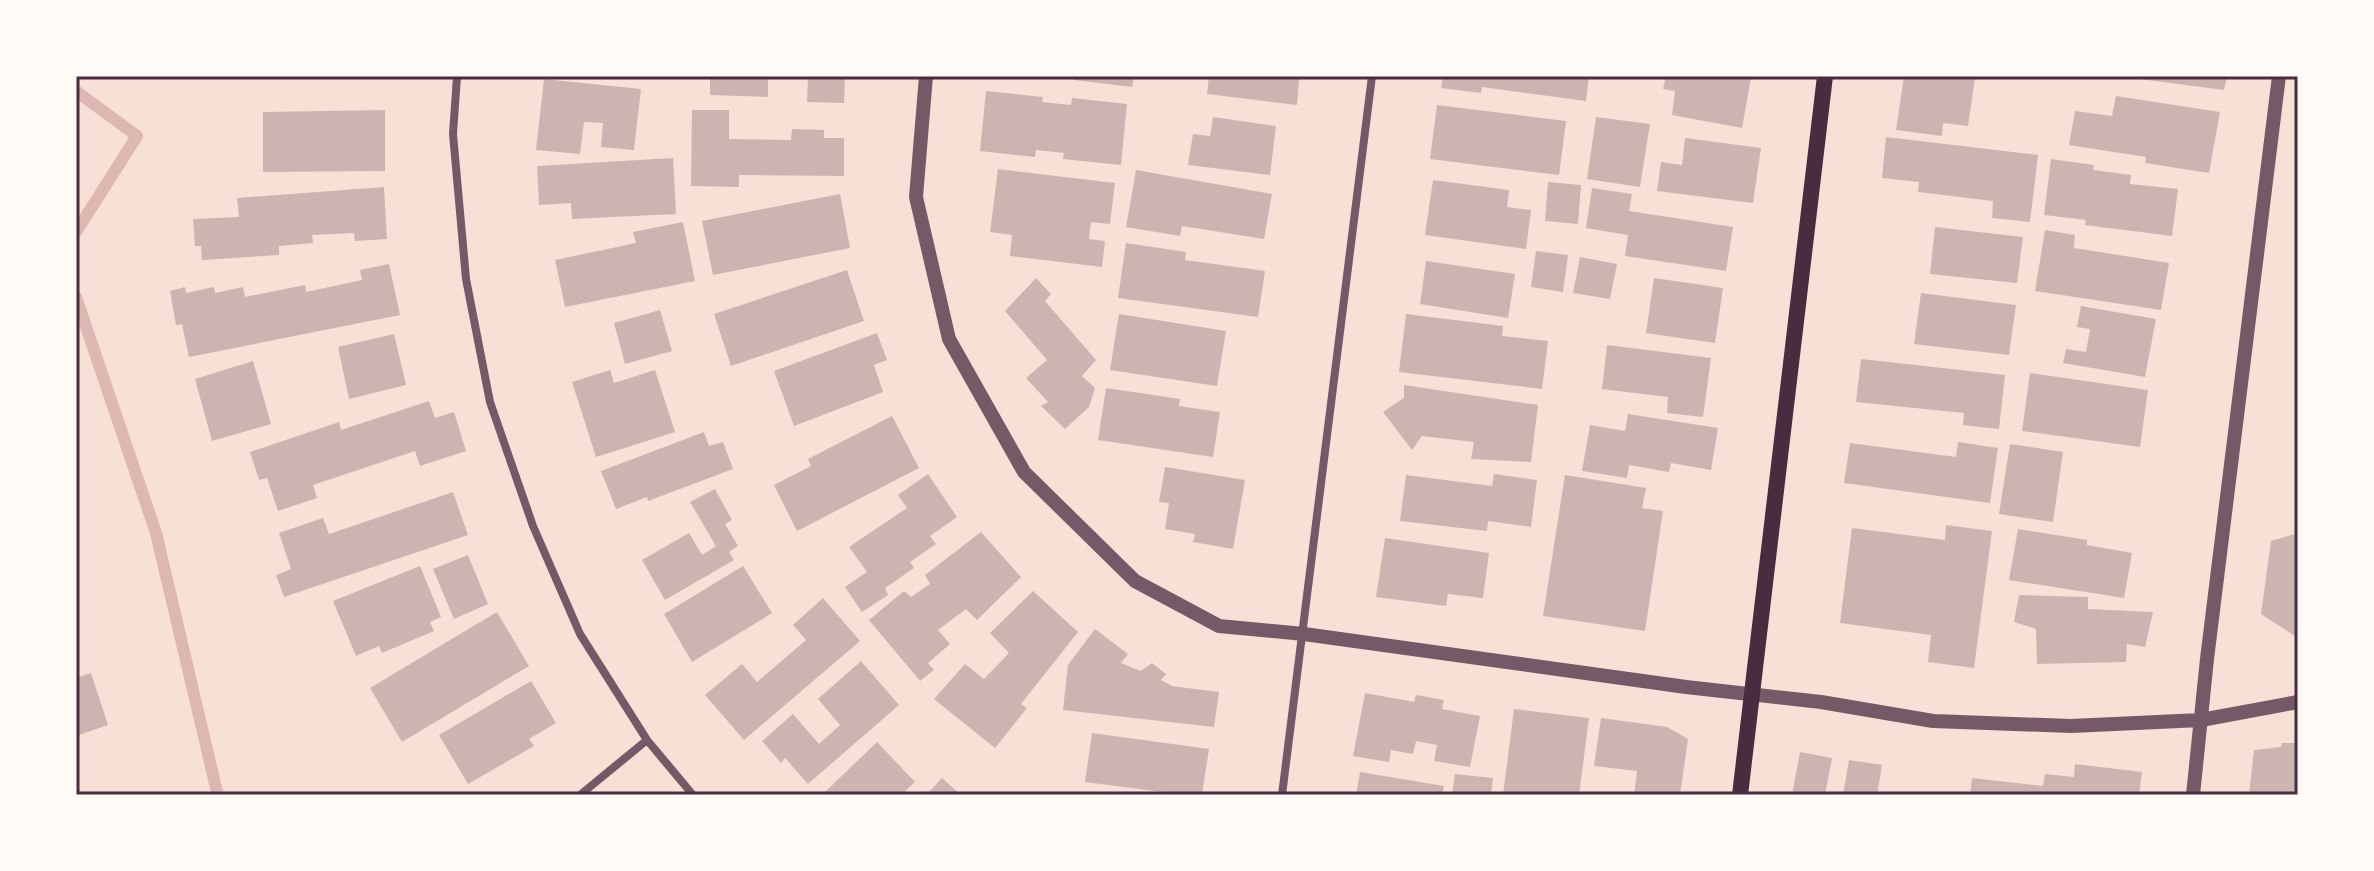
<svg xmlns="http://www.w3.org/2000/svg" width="2374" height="871" font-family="Signika,sans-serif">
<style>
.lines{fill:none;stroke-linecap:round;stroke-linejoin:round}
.stream{stroke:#dcb8b0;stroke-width:12}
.building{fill:#ccb4b1}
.minor{stroke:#755966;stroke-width:8}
.tertiary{stroke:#755966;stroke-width:14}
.secondary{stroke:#4a2c40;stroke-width:16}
.neatline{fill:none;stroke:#4a2c40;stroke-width:3}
</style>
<rect width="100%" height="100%" fill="#f7e1d7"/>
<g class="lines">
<path class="stream" d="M76,91L137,136L76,232
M76,297L156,533L217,792L216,795"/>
</g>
<path class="building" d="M710,76H768V97L710,95Z
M808,76H845L844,103L807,102Z
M1074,76H1134L1132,87L1074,80Z
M1209,76H1287L1286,78L1299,79L1297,105L1207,94Z
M1443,76H1589L1586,101L1482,87L1481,93L1441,88Z
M1666,76L1751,78L1742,128L1672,115L1675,91L1663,89Z
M1904,76H1960L1975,78L1968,126L1943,123L1942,136L1896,130Z
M2132,76H2227L2224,90L2132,78Z
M544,79L641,89L634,150L601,147L603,123L584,122L580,154L536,150Z
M986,91L1043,97L1042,102L1071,105L1072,98L1127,104L1121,165L1063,159L1064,153L1036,150L1035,157L980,151Z
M2116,96L2220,112L2209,173L2145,163L2146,157L2069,145L2075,111L2112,116Z
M1437,105L1566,121L1559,175L1430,159Z
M385,110V171L263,172V112Z
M692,110H729V139L791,140L792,129L824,130V138H844V176L739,175V187L691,186Z
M1213,117L1276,126L1270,175L1188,165L1193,134L1210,136Z
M1596,117L1650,124L1640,187L1587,179Z
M1886,137L2038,155L2030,222L1992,218L1993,201L1918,192L1919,182L1882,178Z
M1685,138L1761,148L1753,203L1657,191L1661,162L1682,165Z
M673,158L676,214L572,219L571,203L539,205L537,166Z
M2051,159L2094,165L2093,170L2131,175L2130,184L2178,189L2172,236L2085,225L2086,220L2044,215Z
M998,169L1115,183L1110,224L1091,222L1089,239L1105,241L1102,267L1010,256L1012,235L990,232Z
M1136,170L1272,194L1264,239L1182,226L1180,236L1126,227Z
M1433,180L1509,190L1507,207L1531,210L1526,249L1425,235Z
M1548,182L1581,185L1578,224L1545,221Z
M384,187L387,239L355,241L354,233L312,235L313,243L279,246V255L202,260L201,246H195L193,219L239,217L237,198Z
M1592,188L1632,194L1629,211L1733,227L1726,271L1625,256L1628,235L1586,228Z
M840,194L850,248L713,275L702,221Z
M683,222L695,281L565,307L555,260L636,243L633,232Z
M1935,227L2023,237L2017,283L1930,274Z
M2045,230L2075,235L2074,248L2169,263L2161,310L2035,291Z
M1126,243L1186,252L1185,260L1265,271L1258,317L1118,298Z
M1536,251L1568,255L1563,292L1531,287Z
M1580,257L1617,264L1610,299L1573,293Z
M1426,261L1515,274L1508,318L1420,304Z
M389,264L400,315L189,357L182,324L176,325L170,291L185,287L186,293L214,287L215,293L243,287L245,297L305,285L306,292L362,280L360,270Z
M847,270L864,321L731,366L714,314Z
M1036,278L1051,294L1045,301L1096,360L1082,376L1095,388L1089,407L1065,429L1041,406L1048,402L1026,378L1047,360L1005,311Z
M1654,278L1723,288L1715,343L1646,333Z
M1921,293L2016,305L2009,355L1914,344Z
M2081,306L2156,319L2145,377L2063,363L2066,349L2086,352L2090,329L2077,327Z
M660,310L672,351L625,364L614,323Z
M1119,314L1226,331L1217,386L1110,370Z
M1406,314L1503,326L1502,336L1548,341L1542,389L1399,372Z
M877,333L887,360L874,365L883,392L794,426L774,371Z
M394,334L406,385L349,399L338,347Z
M1607,345L1711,358L1703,417L1667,413L1668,397L1602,389Z
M1861,359L2005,375L1999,429L1963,425L1964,413L1856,402Z
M253,361L271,424L212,441L195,379Z
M610,370L614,383L655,370L675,432L596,457L572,382Z
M2030,373L2148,390L2140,447L2022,431Z
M1404,385L1538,405L1531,462L1471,459L1474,442L1422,436L1412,450L1383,412L1404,398Z
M1106,388L1180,399L1179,406L1220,412L1213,457L1098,440Z
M429,401L435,418L454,412L466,451L420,466L415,451L313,485L317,498L278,511L267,478L259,480L250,452L339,422L341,430Z
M1628,414L1718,428L1711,470L1671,463L1669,472L1629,465L1627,478L1582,471L1590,425L1625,431Z
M892,416L919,468L797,531L774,485L811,466L808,459Z
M704,432L709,446L723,442L733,469L648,501L647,497L616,509L601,471Z
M1958,442L1998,448L1990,503L1844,483L1850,443L1956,457Z
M2010,444L2063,452L2053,522L1999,514Z
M1165,467L1245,480L1233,549L1193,542L1195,534L1165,529L1169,503L1159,502Z
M928,474L957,517L930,536L936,544L910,562L914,568L885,588L888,595L862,612L845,587L867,572L849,547L907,508L898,495Z
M1494,474L1537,480L1531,527L1488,521L1487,531L1400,521L1406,475L1492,486Z
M1565,475L1646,488L1642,508L1663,511L1645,631L1543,616Z
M715,489L732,520L725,524L738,546L729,552L734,560L665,600L642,560L689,533L702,555L716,546L690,502Z
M453,492L468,535L284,597L276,575L291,569L279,533L323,518L329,534Z
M1946,525L1992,531L1974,668L1928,662L1931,635L1840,623L1852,528L1945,540Z
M2018,529L2087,540V545L2132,553L2124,598L2009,580Z
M981,532L1021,577L977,620L966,609L938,630L950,644L928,663L934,670L920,681L869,620L904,591L911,597L930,584L925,575Z
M2298,533V638L2261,614L2271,541Z
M1385,538L1489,553L1483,598L1448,594L1446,606L1376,597Z
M468,555L488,604L454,619L433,569Z
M420,566L441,617L430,622L434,631L382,653L379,646L356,656L333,601Z
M743,566L772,613L692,662L664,614Z
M1033,591L1078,632L1021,704L1027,708L995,748L934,699L965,664L984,679L1009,653L990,633Z
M2019,595L2088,597V609L2153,612L2145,647L2127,644L2126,662L2037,664L2036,629L2014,622Z
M823,598L860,641L744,740L705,695L742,664L757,682L806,640L793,625Z
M497,612L529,666L402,742L370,688Z
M1095,629L1128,654L1121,663L1141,671L1152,663L1166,674L1161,680L1172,686L1219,692L1214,727L1063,710L1068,665Z
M861,661L899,705L808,784L785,758L781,763L762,741L793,714L819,744L840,725L818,699Z
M91,673L108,725L76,736V678Z
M531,681L556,723L529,739L534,746L468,784L439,735Z
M1365,693L1414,702L1416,695L1444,700L1442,709L1480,716L1470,767L1434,761L1437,745L1416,741L1413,754L1391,750L1389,762L1353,756Z
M1514,709L1589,718L1579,795H1503Z
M1601,718L1667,727L1688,739L1680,795H1634L1637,771L1594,766Z
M1092,733L1209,749L1202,795H1185L1085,782Z
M877,742L915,782L901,795H827L825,792Z
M2282,743H2298V795H2249L2254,750L2281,747Z
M1800,752L1832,758L1825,795H1792Z
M1849,760L1882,765L1877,795H1843Z
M2075,764L2142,772L2139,795H1970L1972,778L2043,786L2045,774L2074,777Z
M1360,772L1444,786L1442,795H1356Z
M1455,774L1493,778L1491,795H1452Z
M942,778L961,795H926Z"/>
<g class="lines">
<path class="minor" d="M457,76L453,134L466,279L490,402L533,526L580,634L647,740L693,795
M580,795L647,740
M1282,795L1372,76"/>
<path class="tertiary" d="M926,76L916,197L949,339L1024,472L1135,581L1219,626L1304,634L1686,687L1821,702L1933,721L2071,726L2201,720L2298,702
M2193,795L2207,659L2279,76"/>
<path class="secondary" d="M1740,795L1825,76"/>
</g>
<rect width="2374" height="871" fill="none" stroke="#fffaf5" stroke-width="156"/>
<rect x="78" y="78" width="2218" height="715" class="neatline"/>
</svg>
